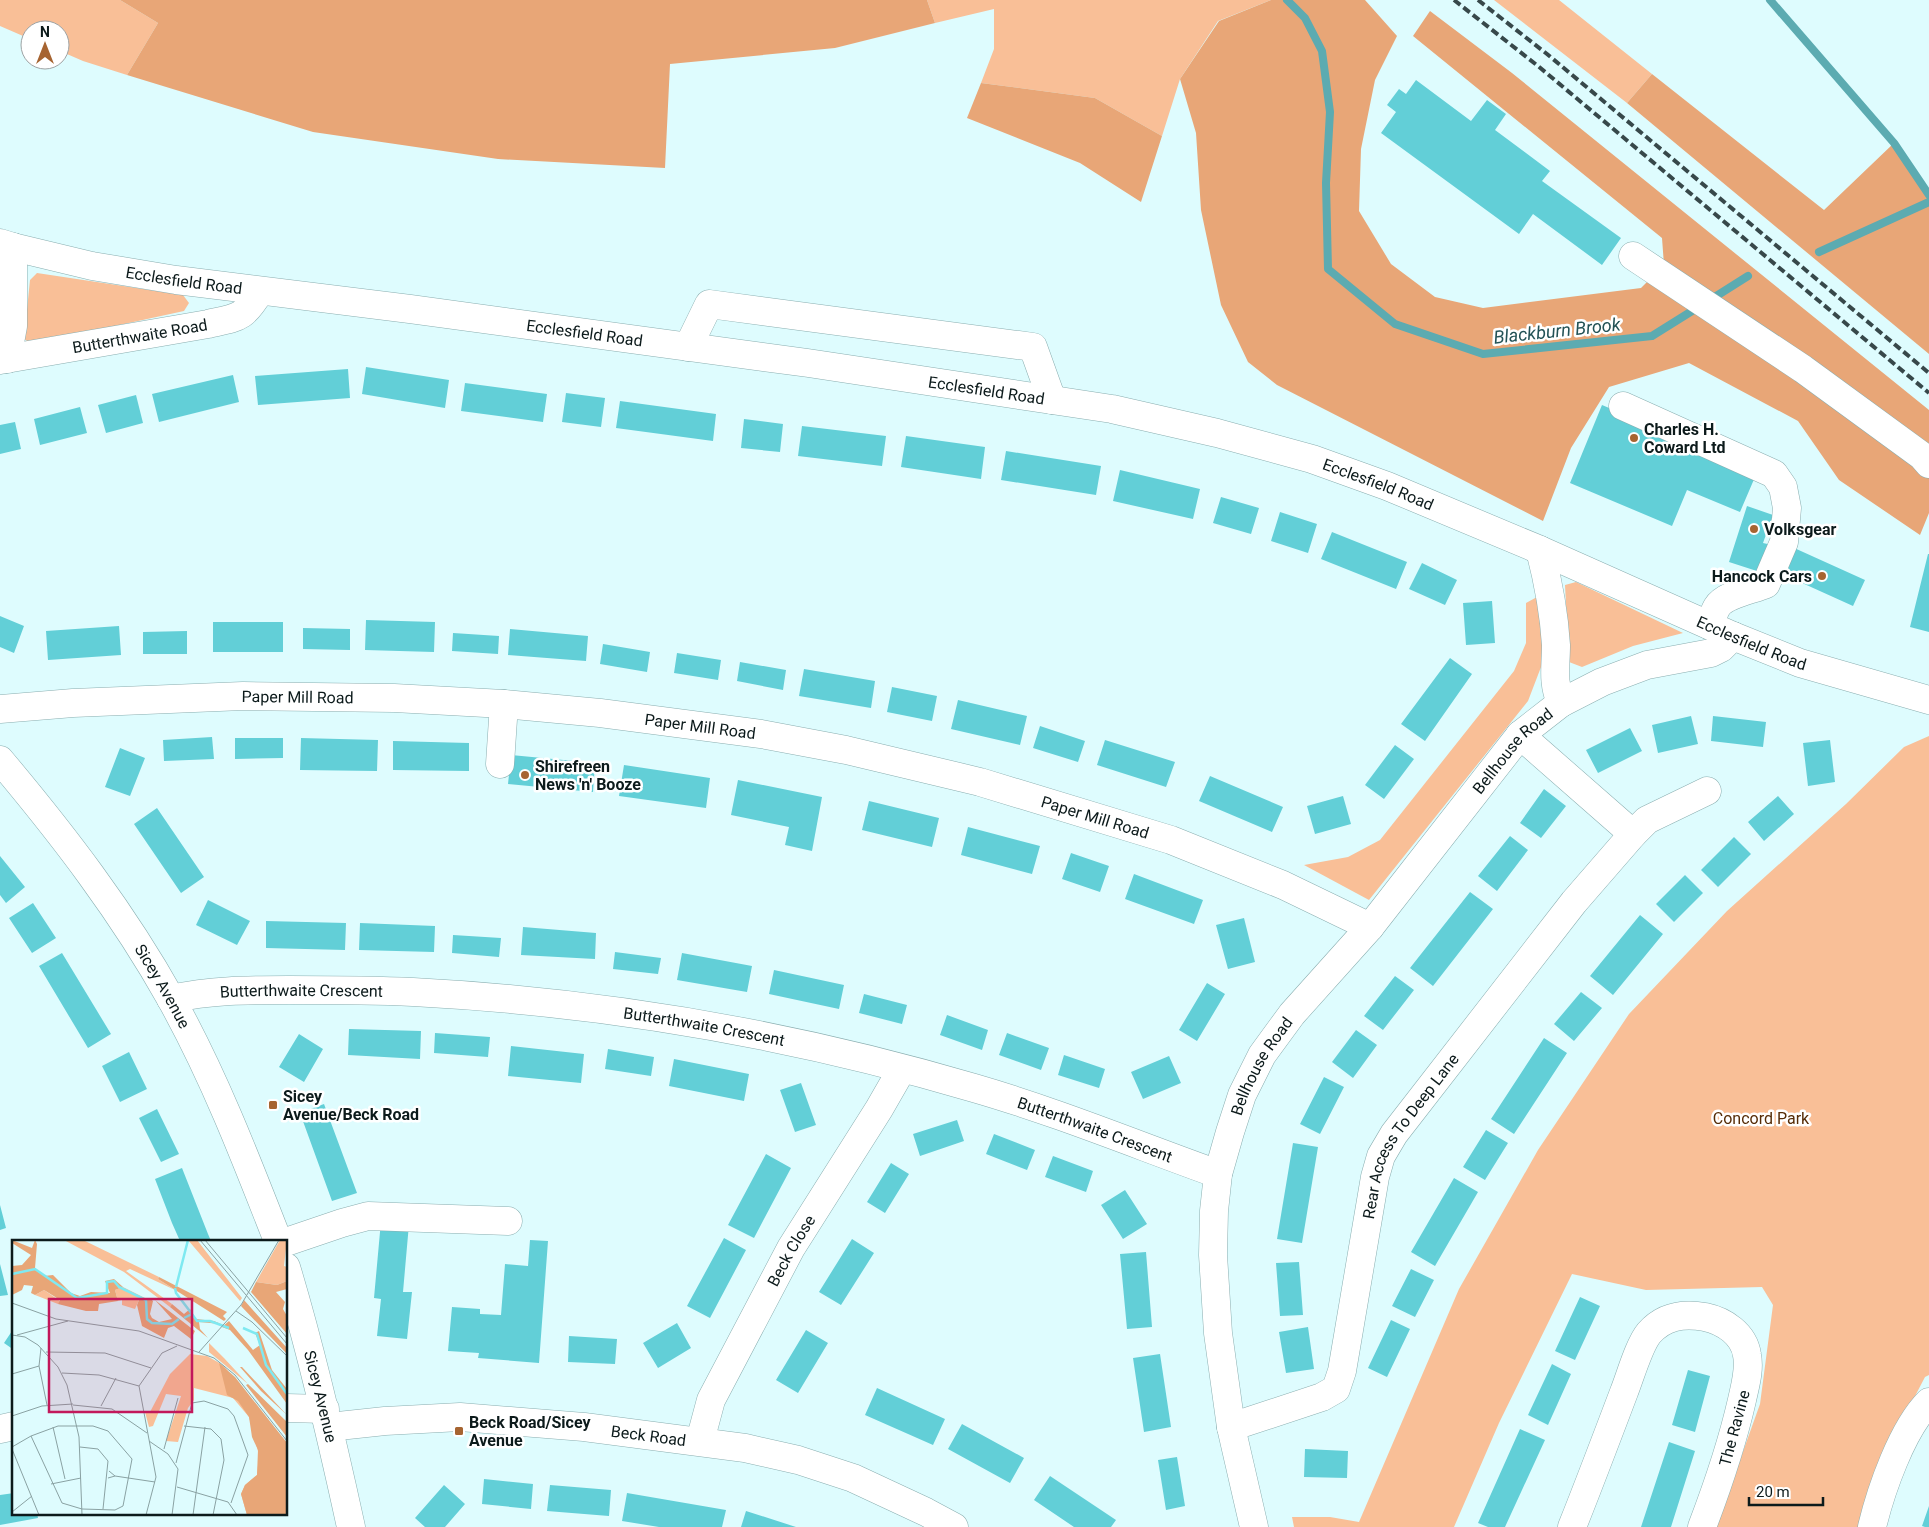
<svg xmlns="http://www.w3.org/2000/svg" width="1929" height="1527" font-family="Roboto,sans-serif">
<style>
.green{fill:#f9bf97}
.forest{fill:#e8a677}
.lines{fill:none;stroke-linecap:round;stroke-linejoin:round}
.stream{stroke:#5cabb1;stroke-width:8}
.building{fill:#62cfd7}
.minor-casing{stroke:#8aaeb0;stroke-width:29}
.major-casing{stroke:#8aaeb0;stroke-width:29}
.minor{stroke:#fff;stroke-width:28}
.major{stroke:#fff;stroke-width:28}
.rail{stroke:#37484a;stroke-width:4;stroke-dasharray:8 4;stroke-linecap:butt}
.poi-dot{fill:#a66431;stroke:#fff;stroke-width:2}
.labels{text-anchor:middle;stroke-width:5;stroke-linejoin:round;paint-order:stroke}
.street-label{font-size:16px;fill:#0c1a1b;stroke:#fff}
.poi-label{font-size:16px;font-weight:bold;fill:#0c1a1b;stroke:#fff;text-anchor:start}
.park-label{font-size:16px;fill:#562c07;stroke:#fff}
.water-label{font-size:18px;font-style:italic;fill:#235256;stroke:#fff}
.inset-river{fill:none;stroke:#7ee9f1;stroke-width:2.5}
.inset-road{fill:none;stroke:#8aa2a3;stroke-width:1}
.view{fill:#c2185b;fill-opacity:0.15;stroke:#c2185b;stroke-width:2.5}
.inset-edge{fill:none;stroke:#0c1a1b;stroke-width:2.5}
</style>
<rect width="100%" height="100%" fill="#defcfe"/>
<path class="green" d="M0,0H120L158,23L127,75L83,61L60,51V30H30V39L0,26Z
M927,0H1271L1218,21L1180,79L1162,136L1095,98L981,83L994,49V9L935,23Z
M1494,0H1559L1652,74L1627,103Z
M37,273L183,295L189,303L184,311L32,344L24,339L30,280Z
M1576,582L1683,633L1633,646L1582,667L1569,662L1565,585Z
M1537,597L1546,654L1528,701L1369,900L1304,865L1348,857L1380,840L1514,671L1526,643V603Z
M1929,736V1375L1925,1377L1877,1469L1860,1527H1716L1760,1404L1773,1305L1762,1287L1646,1290L1572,1274L1499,1423L1454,1527H1294L1292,1517H1330L1359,1522L1459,1289L1538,1150L1629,1014L1727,911L1846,804L1904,747Z"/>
<path class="forest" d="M120,0H927L935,23L835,48L670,64L665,168L498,159L313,132L127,75L158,23Z
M1271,0H1365L1397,36L1375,80L1361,149L1359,211L1391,264L1435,297L1483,308L1641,288L1664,265L1662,238L1413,36L1430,11L1512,73L1929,410V513L1920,535L1839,480L1798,421L1689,363L1609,387L1571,448L1543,521L1277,385L1248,362L1221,305L1201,210L1196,133L1180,79L1219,21Z
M1652,74L1824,210L1894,143L1929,195V354L1627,103Z
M981,83L1095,98L1162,136L1141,202L1080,163L967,118Z"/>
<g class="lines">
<path class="stream" d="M1287,0L1305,18L1322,51L1330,112L1326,183L1328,269L1395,324L1483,354L1652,336L1700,306
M1770,0L1894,143L1929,195
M1819,252L1929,202
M1710,300L1748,276"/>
</g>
<path class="building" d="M1416,80L1471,121L1487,100L1506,114L1495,130L1550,171L1542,181L1621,238L1602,265L1533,214L1519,234L1381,133L1396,112L1387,105L1399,89L1406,94Z
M366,367L449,380L445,408L362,394Z
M348,369L350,398L258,405L255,376Z
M233,375L239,402L159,422L152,394Z
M465,383L547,394L543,422L461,411Z
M566,393L605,398L601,427L562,422Z
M136,395L143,423L106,433L98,405Z
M620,401L716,414L713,441L616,428Z
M1602,405L1758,470L1740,512L1687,490L1672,526L1570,483Z
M80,407L87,433L40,445L34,419Z
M744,419L783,424L780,452L741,448Z
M15,422L21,449L0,454V425Z
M802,426L886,436L882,466L798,456Z
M906,436L985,447L981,479L901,467Z
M1006,451L1101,466L1096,495L1001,480Z
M1120,470L1200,489L1193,519L1113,501Z
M1221,497L1259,508L1251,534L1213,523Z
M1747,506L1773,515L1763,543L1772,545L1763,573L1729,562Z
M1280,512L1317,524L1308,553L1271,541Z
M1332,532L1407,562L1396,589L1321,559Z
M1792,547L1865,580L1853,606L1780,573Z
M1928,554H1929V632L1910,627Z
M1422,563L1457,580L1445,605L1409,589Z
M1492,601L1495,643L1466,645L1463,603Z
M0,616L24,626L14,653L0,647Z
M366,620L435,622L434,652L365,650Z
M213,622H283V652H213Z
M119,626L121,655L48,660L46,631Z
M303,628L350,629V650L303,649Z
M510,629L588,636L586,661L508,655Z
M187,631V654H143V632Z
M453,633L499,636L498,654L452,651Z
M603,644L650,652L647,672L600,664Z
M677,653L721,660L718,680L674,673Z
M1450,658L1472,674L1425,741L1401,724Z
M740,662L786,670L783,690L737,681Z
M804,669L875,681L871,708L799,696Z
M892,687L937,696L932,721L887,712Z
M958,700L1027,716L1020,745L951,729Z
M1691,716L1698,744L1658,753L1652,725Z
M1713,716L1766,722L1763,747L1711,741Z
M1040,726L1085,741L1078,762L1033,748Z
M1630,728L1642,751L1598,773L1586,750Z
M212,737L214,759L164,761L163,740Z
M235,738H283V758L235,759Z
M301,738L378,740L377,771L300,770Z
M1105,740L1175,762L1166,787L1097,765Z
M1830,740L1835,782L1808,786L1803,743Z
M393,741L469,743V771L393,770Z
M1395,745L1414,759L1384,799L1365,785Z
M120,748L145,758L130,796L105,787Z
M511,755L595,763L593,792L508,784Z
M624,765L710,778L706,808L619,796Z
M1210,776L1283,807L1272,832L1199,801Z
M738,780L822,797L812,851L785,845L789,827L731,815Z
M1544,789L1566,806L1541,838L1520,823Z
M1343,796L1351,824L1315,834L1307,806Z
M1778,796L1794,814L1764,841L1748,822Z
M869,801L939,818L932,847L862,830Z
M157,808L204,877L181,893L134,824Z
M968,827L1040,846L1032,874L961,855Z
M1510,836L1528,850L1497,891L1478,876Z
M1734,837L1751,854L1718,887L1701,870Z
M1071,853L1109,866L1100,892L1062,879Z
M0,856L25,887L6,903L0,895Z
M1134,874L1203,900L1194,924L1125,899Z
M1685,875L1703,893L1674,922L1656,904Z
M1470,892L1493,909L1433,986L1410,968Z
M208,900L250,921L237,945L196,925Z
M33,903L56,938L32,953L9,918Z
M1640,915L1663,934L1613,995L1590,976Z
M1244,918L1255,962L1228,969L1216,925Z
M266,921L346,923L345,950L266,948Z
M360,923L435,926L434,952L359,950Z
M523,927L596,933L595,959L521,955Z
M453,935L501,938L499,957L452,953Z
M615,952L661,958L658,974L613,969Z
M62,953L111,1034L88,1048L39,966Z
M682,953L752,966L747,992L677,980Z
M774,970L844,985L839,1009L769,994Z
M1395,976L1414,990L1383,1030L1364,1016Z
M1207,983L1225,994L1197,1041L1179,1030Z
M1581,992L1602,1008L1574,1041L1554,1024Z
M864,994L907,1005L902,1024L859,1013Z
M947,1015L988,1030L982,1050L940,1035Z
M349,1029L421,1031L420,1059L348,1055Z
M1356,1030L1377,1045L1353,1078L1332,1062Z
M435,1033L490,1037L488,1057L434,1053Z
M1007,1033L1049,1048L1041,1070L999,1055Z
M299,1034L323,1049L304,1082L279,1067Z
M1544,1038L1567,1053L1514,1134L1491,1119Z
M511,1046L584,1054L581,1083L508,1076Z
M608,1049L654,1057L651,1076L605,1069Z
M129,1052L147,1089L120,1102L102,1066Z
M1064,1055L1105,1069L1099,1088L1058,1075Z
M1169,1056L1181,1083L1143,1099L1131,1072Z
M674,1059L749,1074L744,1101L669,1086Z
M1324,1077L1344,1087L1320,1134L1300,1124Z
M801,1083L816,1125L795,1132L780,1090Z
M324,1104L357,1193L332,1201L300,1113Z
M157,1109L179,1154L161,1162L139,1118Z
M957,1120L964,1141L920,1156L913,1134Z
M1486,1130L1508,1143L1485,1180L1463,1167Z
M994,1134L1035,1150L1027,1170L986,1154Z
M1293,1143L1318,1147L1302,1243L1277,1239Z
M766,1154L791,1168L754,1238L728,1225Z
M1053,1156L1093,1171L1086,1192L1045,1177Z
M891,1163L909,1174L885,1213L867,1202Z
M182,1168L208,1234L211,1241H180L172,1223L155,1179Z
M1454,1178L1478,1192L1435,1266L1411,1252Z
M1125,1190L1147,1224L1123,1239L1101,1205Z
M0,1205L6,1228L0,1230Z
M381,1221L409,1224L403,1292H412L407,1339L377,1336L381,1299L374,1298Z
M724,1238L746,1250L710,1318L687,1306Z
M852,1239L874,1253L841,1305L819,1292Z
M530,1240L548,1241L539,1363L478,1358L479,1353L448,1351L452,1307L480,1309V1314L501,1315L505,1264L528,1266Z
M1146,1252L1152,1327L1127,1329L1120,1254Z
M1299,1262L1303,1315L1280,1316L1276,1263Z
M0,1264L8,1295L0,1296Z
M1411,1269L1434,1280L1415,1317L1392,1306Z
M1580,1297L1600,1306L1575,1360L1555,1351Z
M1391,1320L1410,1329L1387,1377L1368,1368Z
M677,1323L691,1348L658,1368L643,1343Z
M1308,1327L1314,1369L1286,1373L1279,1332Z
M14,1328V1350L4,1343Z
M806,1330L828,1343L798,1393L776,1380Z
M569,1336L617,1339L615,1364L568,1362Z
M1160,1354L1171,1427L1144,1432L1133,1358Z
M1552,1364L1571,1374L1548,1425L1528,1415Z
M1688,1370L1710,1376L1695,1432L1672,1425Z
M877,1388L945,1419L933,1445L865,1415Z
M962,1424L1024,1458L1010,1483L948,1449Z
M1520,1429L1545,1440L1505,1527H1488L1478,1523Z
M1669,1442L1695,1451L1671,1527H1641Z
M1305,1449L1348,1451L1347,1478L1304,1477Z
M1177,1457L1185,1506L1166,1510L1158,1460Z
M1050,1476L1116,1520L1111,1527H1074L1034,1500Z
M484,1479L533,1484L531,1509L482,1504Z
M444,1485L465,1504L445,1527H425L415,1518Z
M550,1485L611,1490L609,1516L547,1511Z
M14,1493V1513H37L38,1518L0,1525V1495Z
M627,1493L726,1510L722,1527H659L622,1521Z
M1929,1506V1527H1925L1922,1526Z
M746,1511L796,1527H741Z"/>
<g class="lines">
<g class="minor-casing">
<g id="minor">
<path d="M1633,256L1803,369L1922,456L1929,464"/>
<path d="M688,347L709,304L1033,347L1052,400"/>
<path d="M7,359L13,326V247"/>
<path id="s1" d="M0,360L208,324C239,317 243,319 260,291"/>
<path d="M1623,406L1774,474L1783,487L1787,508L1784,542L1766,584C1753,590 1725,594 1717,607C1714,612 1712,619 1709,625"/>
<path id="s2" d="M0,709L73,703L243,696L394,698L504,704L600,713L761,734L846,750L980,782L1171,840L1283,885L1370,927"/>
<path d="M1520,735L1633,834"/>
<path id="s3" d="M0,760C63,835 123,913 171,999C214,1076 246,1159 278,1241"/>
<path d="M500,764L504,704"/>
<path id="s4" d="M171,999C210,990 249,990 289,990C330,990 371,990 413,992C603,1002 791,1034 974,1088C1057,1112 1137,1145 1218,1174"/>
<path d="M286,1242L342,1223L368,1216L508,1221"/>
<path id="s5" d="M286,1267C312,1353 332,1440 351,1527"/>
<path d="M286,1408L325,1409"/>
<path id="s6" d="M329,1427L385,1421L460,1417L584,1427L745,1448L798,1460L853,1478L926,1512L954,1527"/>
<path id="s7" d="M1231,1427L1322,1397L1336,1389L1342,1371L1375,1177L1381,1156L1394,1134L1574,902L1633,834L1647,820L1707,791"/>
<path d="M0,1429L14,1426"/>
<path id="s8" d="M700,1441L711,1400L791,1248L879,1109L902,1069"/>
<path d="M1572,1527C1590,1482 1607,1437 1624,1392C1630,1377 1639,1345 1649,1333C1664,1316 1683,1313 1705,1317C1724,1321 1744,1334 1747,1355C1750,1370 1745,1386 1742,1400C1732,1444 1718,1485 1702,1527"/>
<path d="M1872,1527C1881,1490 1902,1429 1929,1402"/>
</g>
</g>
<g class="major-casing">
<g id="major">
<path id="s9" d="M0,243L13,247L92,266L176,280L410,309L808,363L1112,409L1217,433L1312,459L1387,486L1540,550L1733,636L1800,663L1929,700"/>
<path d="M1540,550C1548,581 1554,612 1556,645C1556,667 1552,681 1561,703"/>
<path id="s10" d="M1254,1527L1231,1427L1218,1333L1213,1255L1214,1211L1218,1174L1230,1132L1242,1095L1262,1055L1292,1014L1370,927L1520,735L1561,703L1602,682L1647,665L1711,653L1721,648L1733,636"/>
</g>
</g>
<use href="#minor" class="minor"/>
<use href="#major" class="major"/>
<path class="rail" d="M1454,0L1538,66L1929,393
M1478,0L1547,54L1929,373"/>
</g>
<g class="poi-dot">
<circle cx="1634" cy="438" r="5"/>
<circle cx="1754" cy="529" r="5"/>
<circle cx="1822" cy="576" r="5"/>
<circle cx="525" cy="775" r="5"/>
<rect x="268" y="1100" width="10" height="10" rx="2.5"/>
<rect x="454" y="1426" width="10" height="10" rx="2.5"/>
</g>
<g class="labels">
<g class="street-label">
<text dy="6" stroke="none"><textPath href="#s9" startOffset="188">Ecclesfield Road</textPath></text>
<text dy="6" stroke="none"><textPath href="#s9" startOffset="592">Ecclesfield Road</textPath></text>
<text dy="6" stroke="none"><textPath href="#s1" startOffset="142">Butterthwaite Road</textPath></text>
<text dy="6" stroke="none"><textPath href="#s9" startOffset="998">Ecclesfield Road</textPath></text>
<text dy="6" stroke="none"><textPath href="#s9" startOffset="1402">Ecclesfield Road</textPath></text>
<text dy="6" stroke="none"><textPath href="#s9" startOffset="1808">Ecclesfield Road</textPath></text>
<text dy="6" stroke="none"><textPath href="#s2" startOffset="298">Paper Mill Road</textPath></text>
<text dy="6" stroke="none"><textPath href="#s2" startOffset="702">Paper Mill Road</textPath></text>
<text dy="6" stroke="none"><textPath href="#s10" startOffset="879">Bellhouse Road</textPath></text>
<text dy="6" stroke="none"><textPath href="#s2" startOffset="1108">Paper Mill Road</textPath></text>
<text dy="6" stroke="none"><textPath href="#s3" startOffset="279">Sicey Avenue</textPath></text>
<text dy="6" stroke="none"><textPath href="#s4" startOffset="131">Butterthwaite Crescent</textPath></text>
<text dy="6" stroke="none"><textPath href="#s4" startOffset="536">Butterthwaite Crescent</textPath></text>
<text dy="6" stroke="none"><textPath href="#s10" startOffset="474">Bellhouse Road</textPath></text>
<text dy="6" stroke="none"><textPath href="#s4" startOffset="941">Butterthwaite Crescent</textPath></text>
<text dy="6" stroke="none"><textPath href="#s7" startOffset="380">Rear Access To Deep Lane</textPath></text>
<text dy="6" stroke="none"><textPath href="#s8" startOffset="212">Beck Close</textPath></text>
<text dy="6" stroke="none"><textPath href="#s5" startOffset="134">Sicey Avenue</textPath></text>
<text transform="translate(1734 1428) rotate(-75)" y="6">The Ravine</text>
<text dy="6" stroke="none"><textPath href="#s6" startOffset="321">Beck Road</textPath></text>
</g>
<g class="poi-label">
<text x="1644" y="435">Charles H.<tspan x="1644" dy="18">Coward Ltd</tspan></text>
<text x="1764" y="535">Volksgear</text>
<text x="1812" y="582" text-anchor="end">Hancock Cars</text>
<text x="535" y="772">Shirefreen<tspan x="535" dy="18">News 'n' Booze</tspan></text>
<text x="283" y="1102">Sicey<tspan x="283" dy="18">Avenue/Beck Road</tspan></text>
<text x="469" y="1428">Beck Road/Sicey<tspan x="469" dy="18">Avenue</tspan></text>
</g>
<g class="park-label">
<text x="1761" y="1124">Concord Park</text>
</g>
<g class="water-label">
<text transform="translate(1557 331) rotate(-6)" y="6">Blackburn Brook</text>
</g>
</g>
<g transform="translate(12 1240)">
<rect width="275" height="275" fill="#defcfe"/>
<path d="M52,0H71L147,37L146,39L163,50L118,29L114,31L160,64L158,67L112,32ZM176,0H185L230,58L228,61ZM268,0H275L272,26L275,27V41L265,45L244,42ZM111,47L133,58L127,60L123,69L110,65V60L106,61L103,50ZM32,50L48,61L46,64L23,55ZM197,103L212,118L236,144L197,112ZM178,114L195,116L211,125L275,203V275H235L229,254L233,245L245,235L247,215L237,177L221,158L182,148V160L176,168L166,202L154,201L169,156L154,154L141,186L137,187L133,172H138L158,134Z" fill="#f9bf97"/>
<path d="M0,0L20,8L23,0L25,4L23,28L32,36L41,35L59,53L68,56L79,52L98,53L93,41L102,39L111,47L103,50L106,61L87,64L86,71H74L46,64L48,60L32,50L23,55L19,53L21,46L12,45L10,50L0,55V26L10,25L19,15L0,3ZM147,37L215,72L211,76L214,79L212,81L146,39ZM275,41V49L264,52L273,62L271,69L275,76V94L239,52L244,42L265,45ZM138,58L141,61L138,74L140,78L147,82L160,79L143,60L183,91L179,99L162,86L156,88L152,98L130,86L125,65L127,60ZM232,60L275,108V114L229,66ZM160,64L172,74L178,69L184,79L202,81L209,84L187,82L188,89L196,98L158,67ZM217,81L241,110L248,105L243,93L247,91L260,130L275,149V164L236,110L218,90L210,87ZM207,123L223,137L275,203V275H235L229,254L233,245L245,235L246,210L240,197L237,177L226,161L215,155ZM228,127H230L275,175L249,151ZM236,144L275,182V197L234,145Z" fill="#e8a677"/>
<path class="inset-river" d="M0,34L23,29L65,58L95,53V42L102,41L107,47L134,60L135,79L140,83L160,84L167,79M164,47L176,0M163,48L164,53L180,74M172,78L180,74L185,81H198L217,88M231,88L245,94L254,125L275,154"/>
<path class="inset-road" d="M188,0L275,104M193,0L275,98M0,63L44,79L127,91L202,118L223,135L275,201M224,71L240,82L275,116M0,95L13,97L26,105L46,127L55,145L67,197L70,275M5,95L56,81M29,108L27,126L35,165M34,112L93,113L139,128M187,112L229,65L267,0M50,133L87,135L127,146M0,134L27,126M61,165L100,169L135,193M89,166L104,138M0,176L30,166L61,164M172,186L199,189L209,199L212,220L201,275M41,187L53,239M137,201L156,214L166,229L160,275M0,207L19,196L46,186H81L96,191L120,219L111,266L103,270L70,269L50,263L19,196M68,207L86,209L96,221L91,269M0,209L27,275M152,209L166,158M164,223L180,163L192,161L216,169L222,176L236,215L219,263M103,236L143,242M96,238L103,236L97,231M39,244L69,238M165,247L216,262L225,275M0,272L20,256M134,275L144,237L127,146L150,113L165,106M181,275L193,187"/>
<path class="view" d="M37,59H180V172H37Z"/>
<rect width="275" height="275" class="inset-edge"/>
</g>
<g transform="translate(45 45)"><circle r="24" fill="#ffffff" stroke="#9ea3a4"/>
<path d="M0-4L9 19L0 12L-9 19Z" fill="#a66431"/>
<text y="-8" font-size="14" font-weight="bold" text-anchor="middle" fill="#0c1a1b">N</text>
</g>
<path d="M1749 1497v8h74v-8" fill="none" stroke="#0c1a1b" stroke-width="2.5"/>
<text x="1756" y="1497" font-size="15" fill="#0c1a1b" stroke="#ffffff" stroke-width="4" paint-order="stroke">20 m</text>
</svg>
